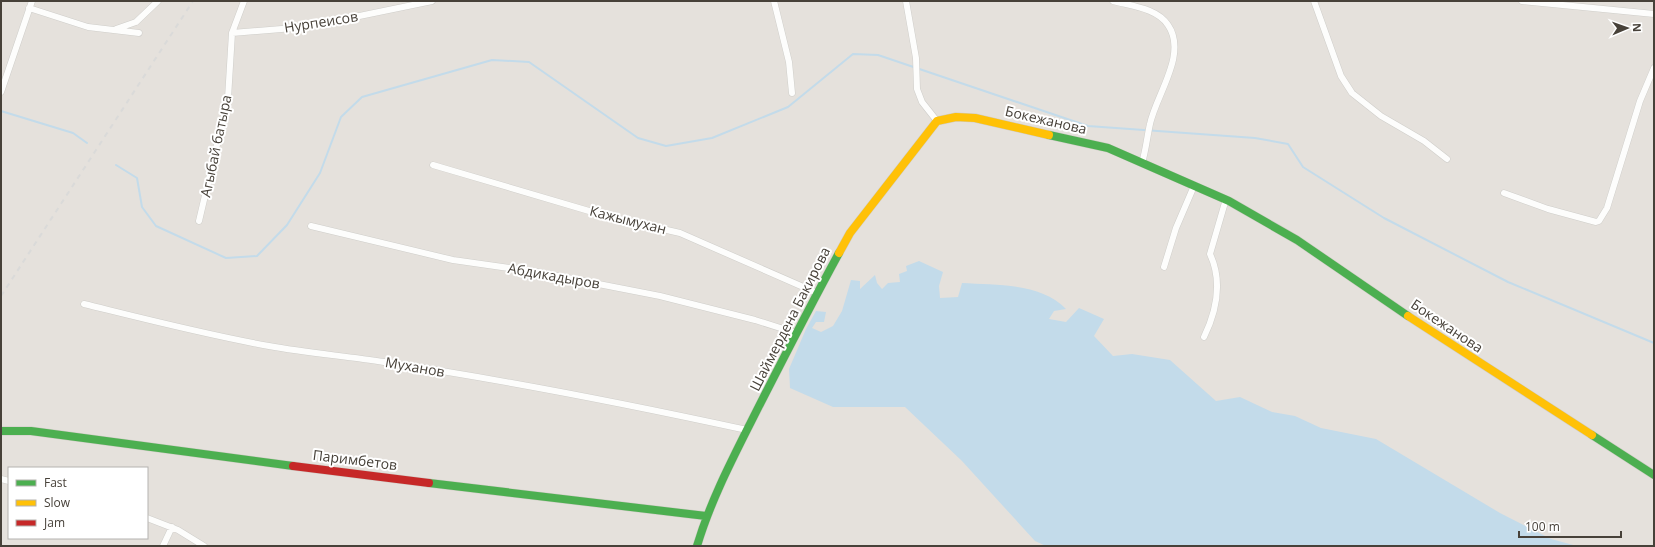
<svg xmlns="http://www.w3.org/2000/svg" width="1655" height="547" font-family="'Open Sans',sans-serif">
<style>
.residential{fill:#e5e1dc;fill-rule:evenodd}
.water{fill:#c3dbea}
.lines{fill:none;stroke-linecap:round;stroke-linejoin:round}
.stream{stroke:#c3dbea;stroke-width:2}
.street-casing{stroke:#cfceca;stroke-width:7}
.fast-casing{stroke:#cfccc5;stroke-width:9}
.slow-casing{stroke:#cfccc5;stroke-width:9}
.jam-casing{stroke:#cfccc5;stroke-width:9}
.street{stroke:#fdfdfc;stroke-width:6}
.fast{stroke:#4caf50;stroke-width:8}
.slow{stroke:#ffc107;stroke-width:8}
.jam{stroke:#c62828;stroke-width:8}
.rail{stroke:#dadad9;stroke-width:2;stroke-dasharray:5 5;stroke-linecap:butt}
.labels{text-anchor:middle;stroke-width:4;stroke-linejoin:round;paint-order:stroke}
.street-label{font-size:14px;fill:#474139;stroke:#fff}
</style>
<rect width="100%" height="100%" fill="#f1f0ed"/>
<path class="residential" d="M1,1H1654V546H1ZM9,468H147V538H9Z"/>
<path class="water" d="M919,261L943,272L939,286L940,298L958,297L962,283C996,285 1041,283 1066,309L1054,311L1049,319L1066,322L1079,308L1104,319L1094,336L1113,356L1132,354L1170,360L1216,401L1240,397L1272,412L1295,416L1321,428L1376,439L1500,513L1551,539L1577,546H1046L1035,541L962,461L905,407H833L790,388L789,369L806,329L816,311L826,312L824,322H816L812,328L821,332L833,326L842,311L851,280L860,281V289L875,275L877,283L882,289L888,283L900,282L899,274L907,271L906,266Z"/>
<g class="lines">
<path class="stream" d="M1,111L73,133L87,143
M116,165L137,178L142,207L156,226L226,258L257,256L287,225L320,173L341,117L362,97L492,60L529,62L638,138L666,146L712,138L788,107L853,54L878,55L1088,126L1255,138L1288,144L1303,167L1384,218L1508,282L1654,343"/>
<g class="street-casing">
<path id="street" d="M774,1L789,62L792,93
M906,1L916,58L917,89L922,102L937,121
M1113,1C1131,6 1157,8 1168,25C1188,54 1156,95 1150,124C1147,137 1146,150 1142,163
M1314,1L1341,76L1352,93L1381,116L1424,141L1447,159
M1522,1L1654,14
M29,8L88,27L139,33
M116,29L136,22L158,1
M232,33L306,27L432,1
M1,92L32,1
M433,165L606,216L680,233L817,293
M1504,193L1548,209L1596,222L1599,221L1607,208L1640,101L1654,68
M199,221L228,98L232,33L244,1
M311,226L453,260L537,272L660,296L755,320L796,333
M1164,267L1176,228L1194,186
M84,304C145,319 207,335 269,346C307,353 346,356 384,362C506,380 627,404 747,430
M1204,337C1217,310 1223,282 1210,254L1226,199
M1,479L9,481
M147,518L178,530L204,546
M163,546L172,527"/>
</g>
<g class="fast-casing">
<path id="fast" d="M1049,135L1108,148L1229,201L1297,240L1408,316
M1,431H31L293,466
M1592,435L1654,475
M429,483L706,516
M697,546C711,499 734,456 756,412C783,359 810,306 839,253"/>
</g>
<g class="slow-casing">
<path id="slow" d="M839,253L850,233L937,121L956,117L975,118L1049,135
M1408,316L1592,435"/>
</g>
<g class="jam-casing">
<path id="jam" d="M293,466L429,483"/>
</g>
<use href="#street" class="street"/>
<use href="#fast" class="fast"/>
<use href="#slow" class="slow"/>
<use href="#jam" class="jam"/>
<path class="rail" d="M1,296L193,1"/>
</g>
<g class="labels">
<g class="street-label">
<text transform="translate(321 22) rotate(-9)" y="5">Нурпеисов</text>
<text transform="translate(1046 120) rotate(13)" y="5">Бокежанова</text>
<text transform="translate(216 146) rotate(-78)" y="5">Агыбай батыра</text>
<text transform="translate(628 220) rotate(14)" y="5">Кажымухан</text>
<text transform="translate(554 276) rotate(10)" y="5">Абдикадыров</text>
<text transform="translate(790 319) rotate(-63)" y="5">Шаймердена Бакирова</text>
<text transform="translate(1447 326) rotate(34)" y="5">Бокежанова</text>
<text transform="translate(415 367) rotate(10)" y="5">Муханов</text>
<text transform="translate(355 460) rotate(7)" y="5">Паримбетов</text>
</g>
</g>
<rect width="1655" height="547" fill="none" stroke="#474139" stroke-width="4"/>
<rect x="8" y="467" width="140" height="72" fill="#ffffff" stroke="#b5b3b0"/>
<rect x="16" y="480" width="20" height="6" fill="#4caf50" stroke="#b5b3b0"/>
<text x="44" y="487" font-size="12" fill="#474139">Fast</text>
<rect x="16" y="500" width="20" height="6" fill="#ffc107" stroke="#b5b3b0"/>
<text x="44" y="507" font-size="12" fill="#474139">Slow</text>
<rect x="16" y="520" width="20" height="6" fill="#c62828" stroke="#b5b3b0"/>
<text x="44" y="527" font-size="12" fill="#474139">Jam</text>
<g transform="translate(1627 28) rotate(88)" stroke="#ffffff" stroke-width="3" paint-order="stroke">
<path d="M0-3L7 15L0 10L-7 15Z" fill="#474139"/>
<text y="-6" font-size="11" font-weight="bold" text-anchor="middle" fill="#474139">N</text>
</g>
<path d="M1519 531v6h102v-6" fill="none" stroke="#474139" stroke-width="2"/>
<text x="1525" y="531" font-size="12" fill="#474139" stroke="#ffffff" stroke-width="3" paint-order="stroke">100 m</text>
</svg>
